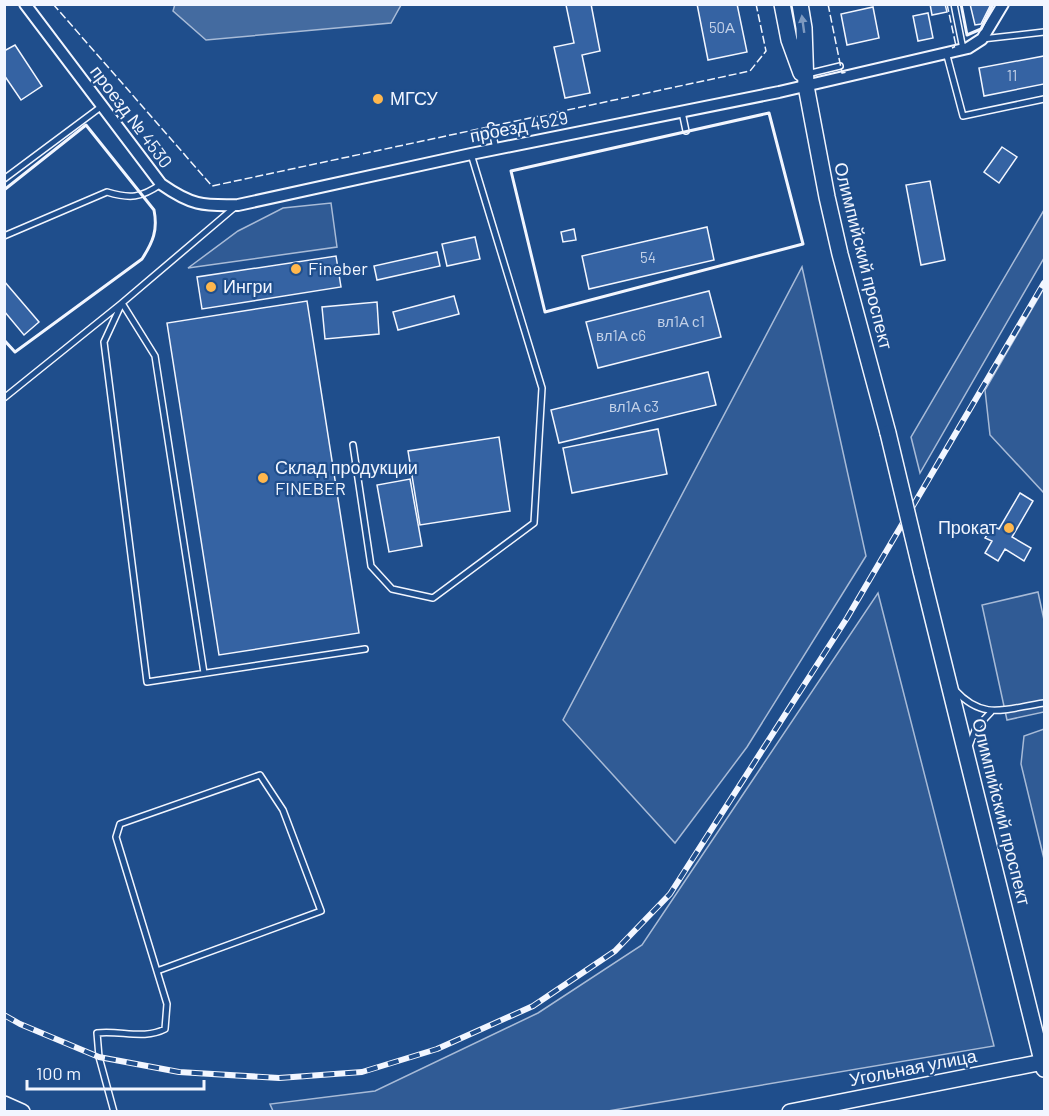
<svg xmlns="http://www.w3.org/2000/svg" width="1049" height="1116" font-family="Barlow,sans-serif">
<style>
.built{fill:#305b95;stroke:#a8bbd7;stroke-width:1.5}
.water{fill:#446ba0;stroke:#a8bbd7;stroke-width:1.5}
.building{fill:#3563a3;stroke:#f2f6ff;stroke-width:1.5}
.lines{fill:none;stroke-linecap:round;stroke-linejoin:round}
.lane-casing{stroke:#f2f6ff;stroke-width:8}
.street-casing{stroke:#f2f6ff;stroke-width:14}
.secondary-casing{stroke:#f2f6ff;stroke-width:18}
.lane{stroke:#1f4e8c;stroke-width:5}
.street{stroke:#1f4e8c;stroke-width:10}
.secondary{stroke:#1f4e8c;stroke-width:15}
.rail-casing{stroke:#f2f6ff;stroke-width:6}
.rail{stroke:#1f4e8c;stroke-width:4;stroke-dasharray:11;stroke-linecap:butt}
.secondary-bridge-casing{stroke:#f2f6ff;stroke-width:18;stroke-linecap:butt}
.secondary-bridge{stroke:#1f4e8c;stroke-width:15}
.fence{stroke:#f2f6ff;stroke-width:1.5;stroke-dasharray:8 3;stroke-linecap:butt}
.wall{stroke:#f2f6ff;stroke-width:3}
.oneway{fill:#7e9ac0}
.poi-dot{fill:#ffb74d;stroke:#1f4e8c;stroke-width:2}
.labels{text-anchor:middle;stroke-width:4.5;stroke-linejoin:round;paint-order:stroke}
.number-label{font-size:15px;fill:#c3d1e8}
.poi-label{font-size:18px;fill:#f2f6ff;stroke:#1f4e8c;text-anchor:start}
.street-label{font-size:18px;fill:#f2f6ff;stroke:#1f4e8c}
</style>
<rect width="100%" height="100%" fill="#1f4e8c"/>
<path class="built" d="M331,203L337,247L188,268L238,231L283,208Z
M1044,210V258L920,473L911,437Z
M802,267L866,556L747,747L675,843L563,720Z
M1044,288V493L990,435L985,390Z
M1038,592L1044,620V712L1007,720L982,605Z
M878,593L994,1046L608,1111H273L270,1104L375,1091L538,1013L642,945Z
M1044,729V859L1021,764L1024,736Z"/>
<path class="water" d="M175,4H401V5L391,23L206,40L173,11Z"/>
<path class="building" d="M591,4L600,51L582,55L590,93L565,98L554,47L574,43L566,5Z
M697,4H737L747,52L708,60Z
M930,4H945L947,12L932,15Z
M970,4H991L981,24L975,25Z
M873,7L879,38L847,45L841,14Z
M928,13L933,38L918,41L913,16Z
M15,45L42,86L21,100L4,75V51Z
M1044,56V84L984,96L979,68Z
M1002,147L1017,157L999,183L984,172Z
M930,181L945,260L921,265L906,185Z
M707,227L714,260L589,289L582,256Z
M574,229L576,240L563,242L561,232Z
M475,237L480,259L447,266L442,244Z
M437,252L440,266L377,280L374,266Z
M336,256L341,287L202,309L197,277Z
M4,281L39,322L24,335L4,311Z
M709,291L721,337L598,368L586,322Z
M454,296L459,314L398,330L393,312Z
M307,301L359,633L219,655L167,323Z
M377,302L379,334L325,339L322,307Z
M708,372L716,405L559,443L551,410Z
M658,429L667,474L572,493L563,448Z
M499,437L510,511L420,525L408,451Z
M410,479L422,546L389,552L377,485Z
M1020,493L1033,501L1012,537L1031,548L1024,561L1005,549L998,561L985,553L992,541L985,538L993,526L999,529Z"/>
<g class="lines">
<g class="lane-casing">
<path id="lane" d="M954,4L963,49
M982,39L1044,32
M946,52L963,116L1044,99
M807,74L840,66
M682,112L686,131
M491,126L496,149
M4,179L102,106
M235,207L122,303L104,342L147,682L365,649
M4,236L107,192C130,199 141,198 161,184
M4,398L122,303L155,356L204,673
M353,445L371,566L392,589L433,598L534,523L542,388L471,154
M955,690C984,722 1007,708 1044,703
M969,746L976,728L991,712
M114,1112L99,1057L97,1033C120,1030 144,1040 165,1029L167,1004L116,837L120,824L260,775L283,810L321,911L157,971"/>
</g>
<g class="street-casing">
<path id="street" d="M25,4L161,184C191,205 202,206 238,205L471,154L779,92L968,48L982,39L1003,4"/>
</g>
<g class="secondary-casing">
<path id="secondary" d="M782,4L789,40L801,73
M800,4L804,28L806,86L827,197L840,254L888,433
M921,571L1044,1069
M4,1104L22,1112
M790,1112L1043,1062"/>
</g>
<use href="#lane" class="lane"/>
<use href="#street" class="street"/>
<use href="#secondary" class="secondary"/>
<g class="rail-casing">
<path id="rail" d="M4,1015L20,1024L99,1057L179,1072L279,1078L362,1072L437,1049L533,1006L615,951L670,894L847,618L1044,283"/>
</g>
<use href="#rail" class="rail"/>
<g class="secondary-bridge-casing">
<path id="secondary-bridge" d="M888,433L921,571"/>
</g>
<use href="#secondary-bridge" class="secondary-bridge"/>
<path class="fence" d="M53,4L212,186L750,71L766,51L756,4
M828,4L842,73L847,72
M947,4L956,46L952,48"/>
<path class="wall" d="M961,4L967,35L981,29L993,4
M769,113L803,244L545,312L511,171Z
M4,190L86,125L154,210C158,230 153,242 142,259L15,352L4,340"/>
</g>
<defs><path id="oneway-solid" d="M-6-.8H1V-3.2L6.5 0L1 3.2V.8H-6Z" transform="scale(1.5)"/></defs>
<use class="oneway" href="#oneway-solid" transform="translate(803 24) rotate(-98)"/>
<g class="poi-dot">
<circle cx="378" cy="99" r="6"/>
<circle cx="296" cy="269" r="6"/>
<circle cx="211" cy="287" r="6"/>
<circle cx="263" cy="478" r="6"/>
<circle cx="1009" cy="528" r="6"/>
</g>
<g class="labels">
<g class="number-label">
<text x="722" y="33">50А</text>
<text x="1012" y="81">11</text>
<text x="648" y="263">54</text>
<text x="681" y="327">вл1А с1</text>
<text x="621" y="341">вл1А с6</text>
<text x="634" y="412">вл1А с3</text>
</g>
<g class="poi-label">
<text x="390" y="105">МГСУ</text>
<text x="308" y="275">Fineber</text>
<text x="223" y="293">Ингри</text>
<text x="275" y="474">Склад продукции<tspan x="275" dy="21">FINEBER</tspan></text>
<text x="997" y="534" text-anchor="end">Прокат</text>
</g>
<g class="street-label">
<text transform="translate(131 117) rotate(53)" y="6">проезд № 4530</text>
<text transform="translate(519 127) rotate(-11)" y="6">проезд 4529</text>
<text transform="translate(863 256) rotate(76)" y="6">Олимпийский проспект</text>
<text transform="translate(1001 812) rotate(76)" y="6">Олимпийский проспект</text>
<text transform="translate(913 1068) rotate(-11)" y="6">Угольная улица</text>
</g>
</g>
<rect width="1049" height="1116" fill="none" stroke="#f2f6ff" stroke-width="12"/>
<path d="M27 1080v9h177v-9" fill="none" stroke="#f2f6ff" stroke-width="3"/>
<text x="36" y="1080" font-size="18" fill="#f2f6ff" stroke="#1f4e8c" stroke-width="4.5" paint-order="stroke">100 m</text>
</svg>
